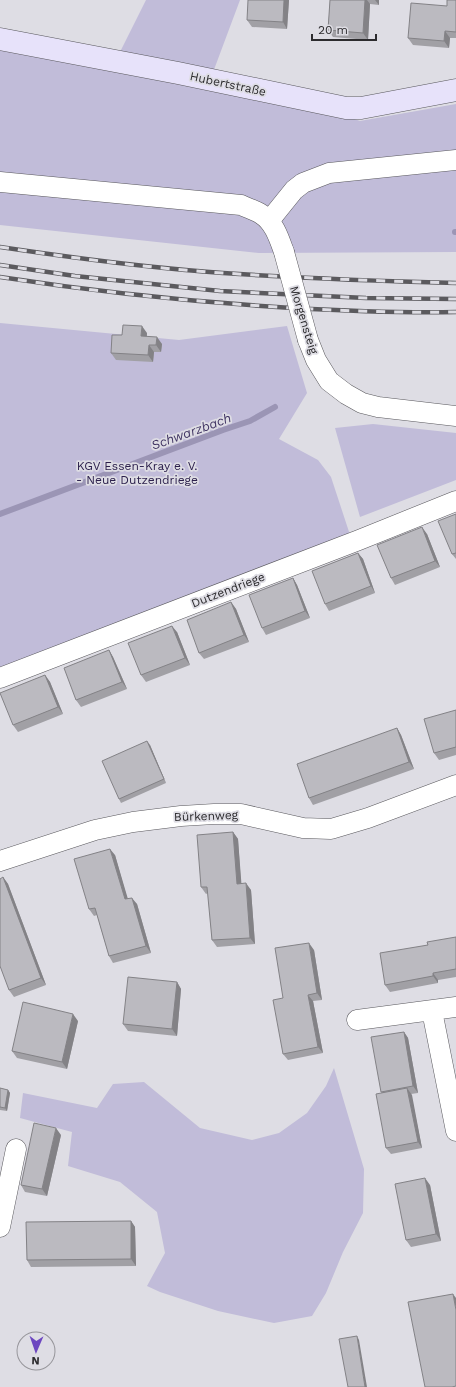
<svg xmlns="http://www.w3.org/2000/svg" width="456" height="1387" font-family="'Work Sans',sans-serif">
<style>
.green{fill:#c1bcd9}
.lines{fill:none;stroke-linecap:round;stroke-linejoin:round}
.stream{stroke:#9b95b5;stroke-width:6}
.street-casing{stroke:#59585d;stroke-width:21}
.secondary-casing{stroke:#59585d;stroke-width:23}
.street{stroke:#fff;stroke-width:20}
.secondary{stroke:#e7e2fa;stroke-width:22}
.rail-casing{stroke:#5b5a5e;stroke-width:4.5}
.rail{stroke:#dedde4;stroke-width:3;stroke-dasharray:9;stroke-linecap:butt}
.street-bridge-casing{stroke:#59585d;stroke-width:21;stroke-linecap:butt}
.street-bridge{stroke:#fff;stroke-width:20}
.wall{fill:#a1a0a5}
.shaded-wall{fill:#838286}
.building{fill:#bbbac0;stroke:#838286}
.labels{text-anchor:middle;stroke-width:3.5;stroke-linejoin:round;paint-order:stroke}
.street-label{font-size:12px;fill:#2c2b2e;stroke:#dedde4}
.park-label{font-size:12px;fill:#2c204c;stroke:#dedde4}
.water-label{font-size:13px;font-style:italic;fill:#423664;stroke:#dedde4}
</style>
<rect width="100%" height="100%" fill="#dedde4"/>
<path class="green" d="M146,0H240L212,75L117,58Z
M0,42L338,113L360,121L456,104V252L259,253L0,225Z
M0,323L179,340L287,326L307,393L279,439L318,460L331,477L352,541L0,674Z
M373,424L456,433V480L360,517L335,428Z
M334,1068L364,1169L363,1213L343,1252L326,1293L312,1316L274,1323L218,1311L160,1292L147,1286L165,1253L157,1212L120,1182L68,1166L72,1132L20,1118L23,1093L97,1108L113,1084L144,1082L200,1128L252,1140L279,1133L307,1113L326,1086Z"/>
<g class="lines">
<path class="stream" d="M455,232H456
M0,514L223,430L250,421L275,407"/>
<g class="street-casing">
<path id="street" d="M0,182L241,205C247,208 255,210 261,214C274,222 279,238 284,252
M269,221L294,190L303,183L329,173L456,160
M308,340L316,360L329,381L346,394L362,403L378,407L456,416
M0,678L359,540L456,501
M0,861L95,830L133,822L181,816L214,814H241L303,828L331,829L368,818L456,785
M432,1011L456,1131
M357,1020L456,1007
M0,1227L16,1149"/>
</g>
<g class="secondary-casing">
<path id="secondary" d="M0,39L178,73L346,108H361L456,90"/>
</g>
<use href="#street" class="street"/>
<use href="#secondary" class="secondary"/>
<g class="rail-casing">
<path id="rail" d="M0,247C74,258 148,268 223,273C300,278 378,281 456,283
M0,265L75,276L220,291L366,298L456,299
M0,277C97,292 194,302 292,308C347,311 401,313 456,312"/>
</g>
<use href="#rail" class="rail"/>
<g class="street-bridge-casing">
<path id="street-bridge" d="M284,252L308,340"/>
</g>
<use href="#street-bridge" class="street-bridge"/>
</g>
<path class="wall" d="M289,0L287,29L252,27L247,20Z
M330,0H379V5L370,4L368,40L333,37L328,30Z
M456,0V38H450L449,48L413,45L408,38L447,6Z
M147,333V337L162,344L161,352H154L153,362L116,360L111,353L122,335Z
M456,514V559L452,554Z
M427,534L440,567L395,585L391,578Z
M358,553L363,559L375,593L329,611L325,604Z
M293,578L297,585L310,618L266,635L262,628Z
M231,602L236,609L249,642L204,659L199,653Z
M177,632L190,665L146,682L141,675Z
M109,650L113,657L127,689L81,707L76,700Z
M45,675L50,682L63,714L18,732L13,725Z
M456,710V755L439,760L434,753Z
M397,728L401,735L414,769L313,805L309,798Z
M150,745L166,783L121,803L119,799Z
M233,832L238,839L241,884L251,890L255,944L217,947L212,940L208,893L206,894L201,887Z
M115,855L127,898L137,904L151,953L113,963L109,956L97,915L94,916L89,909Z
M3,877L8,884L46,985L14,997L9,990Z
M456,937V977L438,980V983L390,992L385,985L428,945Z
M314,950L322,1000L313,1001L323,1053L288,1060L283,1054V998Z
M177,982L181,989L177,1036L128,1031L123,1024Z
M78,1021L67,1069L17,1058L12,1051Z
M404,1032L408,1038L418,1093L411,1094L422,1148L391,1154L386,1148L382,1093L381,1092Z
M0,1088L8,1090L10,1093L7,1111L0,1110Z
M61,1135L47,1196L25,1192L21,1185Z
M430,1185L441,1241L411,1247L406,1240Z
M131,1221L135,1227L136,1266L31,1267L27,1260Z"/>
<path class="shaded-wall" d="M284,0H289L287,29L283,22Z
M365,0H367L370,4L368,40L363,33Z
M375,0H379V5Z
M445,31L450,38L449,48L444,41Z
M142,326L147,333L146,343L141,336Z
M157,337L162,344L161,352L156,345Z
M149,345L154,352L153,362L148,355Z
M422,527L427,534L440,567L435,561Z
M358,553L363,559L375,593L371,586Z
M293,578L297,585L310,618L305,611Z
M231,602L236,609L249,642L244,635Z
M172,626L177,632L190,665L185,658Z
M109,650L113,657L127,689L122,682Z
M45,675L50,682L63,714L58,707Z
M397,728L401,735L414,769L409,762Z
M147,741L150,745L166,783L164,779Z
M233,832L238,839L242,891L237,884Z
M110,849L115,855L130,906L125,899Z
M3,877L8,884L46,985L41,978Z
M246,883L251,890L255,944L250,938Z
M132,898L137,904L151,953L146,946Z
M309,943L314,950L322,1000L317,993Z
M433,973L438,980V983L433,976Z
M177,982L181,989L177,1036L172,1029Z
M308,995L313,1001L323,1053L318,1047Z
M73,1014L78,1021L67,1069L62,1062Z
M404,1032L408,1038L418,1093L413,1086Z
M407,1088L412,1095L422,1148L418,1142Z
M8,1090L10,1093L7,1111L5,1108Z
M56,1128L61,1135L47,1196L42,1189Z
M425,1178L430,1185L441,1241L436,1234Z
M131,1221L135,1227L136,1266L131,1259Z
M453,1294L456,1298V1310Z
M357,1336L359,1340L367,1387H365Z"/>
<path class="building" d="M248,0H284L283,22L247,20Z
M330,0H365L363,33L328,30Z
M447,0H456V32L445,31L444,41L408,38L411,3L447,6Z
M123,325L142,326L141,336L157,337L156,345H149L148,355L111,353L112,335H122Z
M456,514V553L452,554L438,521Z
M422,527L435,561L391,578L377,545Z
M358,553L371,586L325,604L312,571Z
M293,578L305,611L262,628L249,595Z
M231,602L244,635L199,653L187,620Z
M172,626L185,658L141,675L128,643Z
M109,650L122,682L76,700L64,668Z
M45,675L58,707L13,725L0,693Z
M456,710V747L434,753L424,719Z
M397,728L409,762L309,798L297,764Z
M147,741L164,779L119,799L102,761Z
M233,832L237,884L246,883L250,938L212,940L207,887H201L197,835Z
M110,849L125,899L132,898L146,946L109,956L95,908L89,909L74,859Z
M3,877L41,978L9,990L0,966V879Z
M456,937V969L433,973V976L385,985L380,953L428,945L427,942Z
M309,943L317,993L308,995L318,1047L283,1054L273,1000L283,998L275,948Z
M128,977L177,982L172,1029L123,1024Z
M23,1002L73,1014L62,1062L12,1051Z
M404,1032L413,1086L381,1092L371,1037Z
M0,1088L8,1090L5,1108L0,1107Z
M407,1088L418,1142L386,1148L376,1094Z
M34,1123L56,1128L42,1189L21,1185Z
M425,1178L436,1234L406,1240L395,1184Z
M131,1221V1259L27,1260L26,1222Z
M453,1294L456,1310V1386L452,1387H425L408,1302Z
M357,1336L365,1387H348L339,1339Z"/>
<g class="labels">
<g class="street-label">
<text transform="translate(228 84) rotate(12)" y="4">Hubertstraße</text>
<text transform="translate(304 320) rotate(73)" y="4">Morgensteig</text>
<text transform="translate(228 590) rotate(-21)" y="4">Dutzendriege</text>
<text transform="translate(206 816) rotate(-2)" y="4">Bürkenweg</text>
</g>
<g class="park-label">
<text x="137" y="470">KGV Essen-Kray e. V.<tspan x="137" dy="14">- Neue Dutzendriege</tspan></text>
</g>
<g class="water-label">
<text transform="translate(191 431) rotate(-20)" y="5">Schwarzbach</text>
</g>
</g>
<g transform="translate(36 1351) rotate(182)"><circle r="19" fill="#dedde4" stroke="#97969b"/>
<path d="M0-3L7 15L0 10L-7 15Z" fill="#6d47c0"/>
<text y="-6" font-size="11" font-weight="bold" text-anchor="middle" fill="#2c2b2e">N</text>
</g>
<path d="M312 34v6h64v-6" fill="none" stroke="#2c2b2e" stroke-width="2"/>
<text x="318" y="34" font-size="12" fill="#2c2b2e" stroke="#dedde4" stroke-width="3" paint-order="stroke">20 m</text>
</svg>
